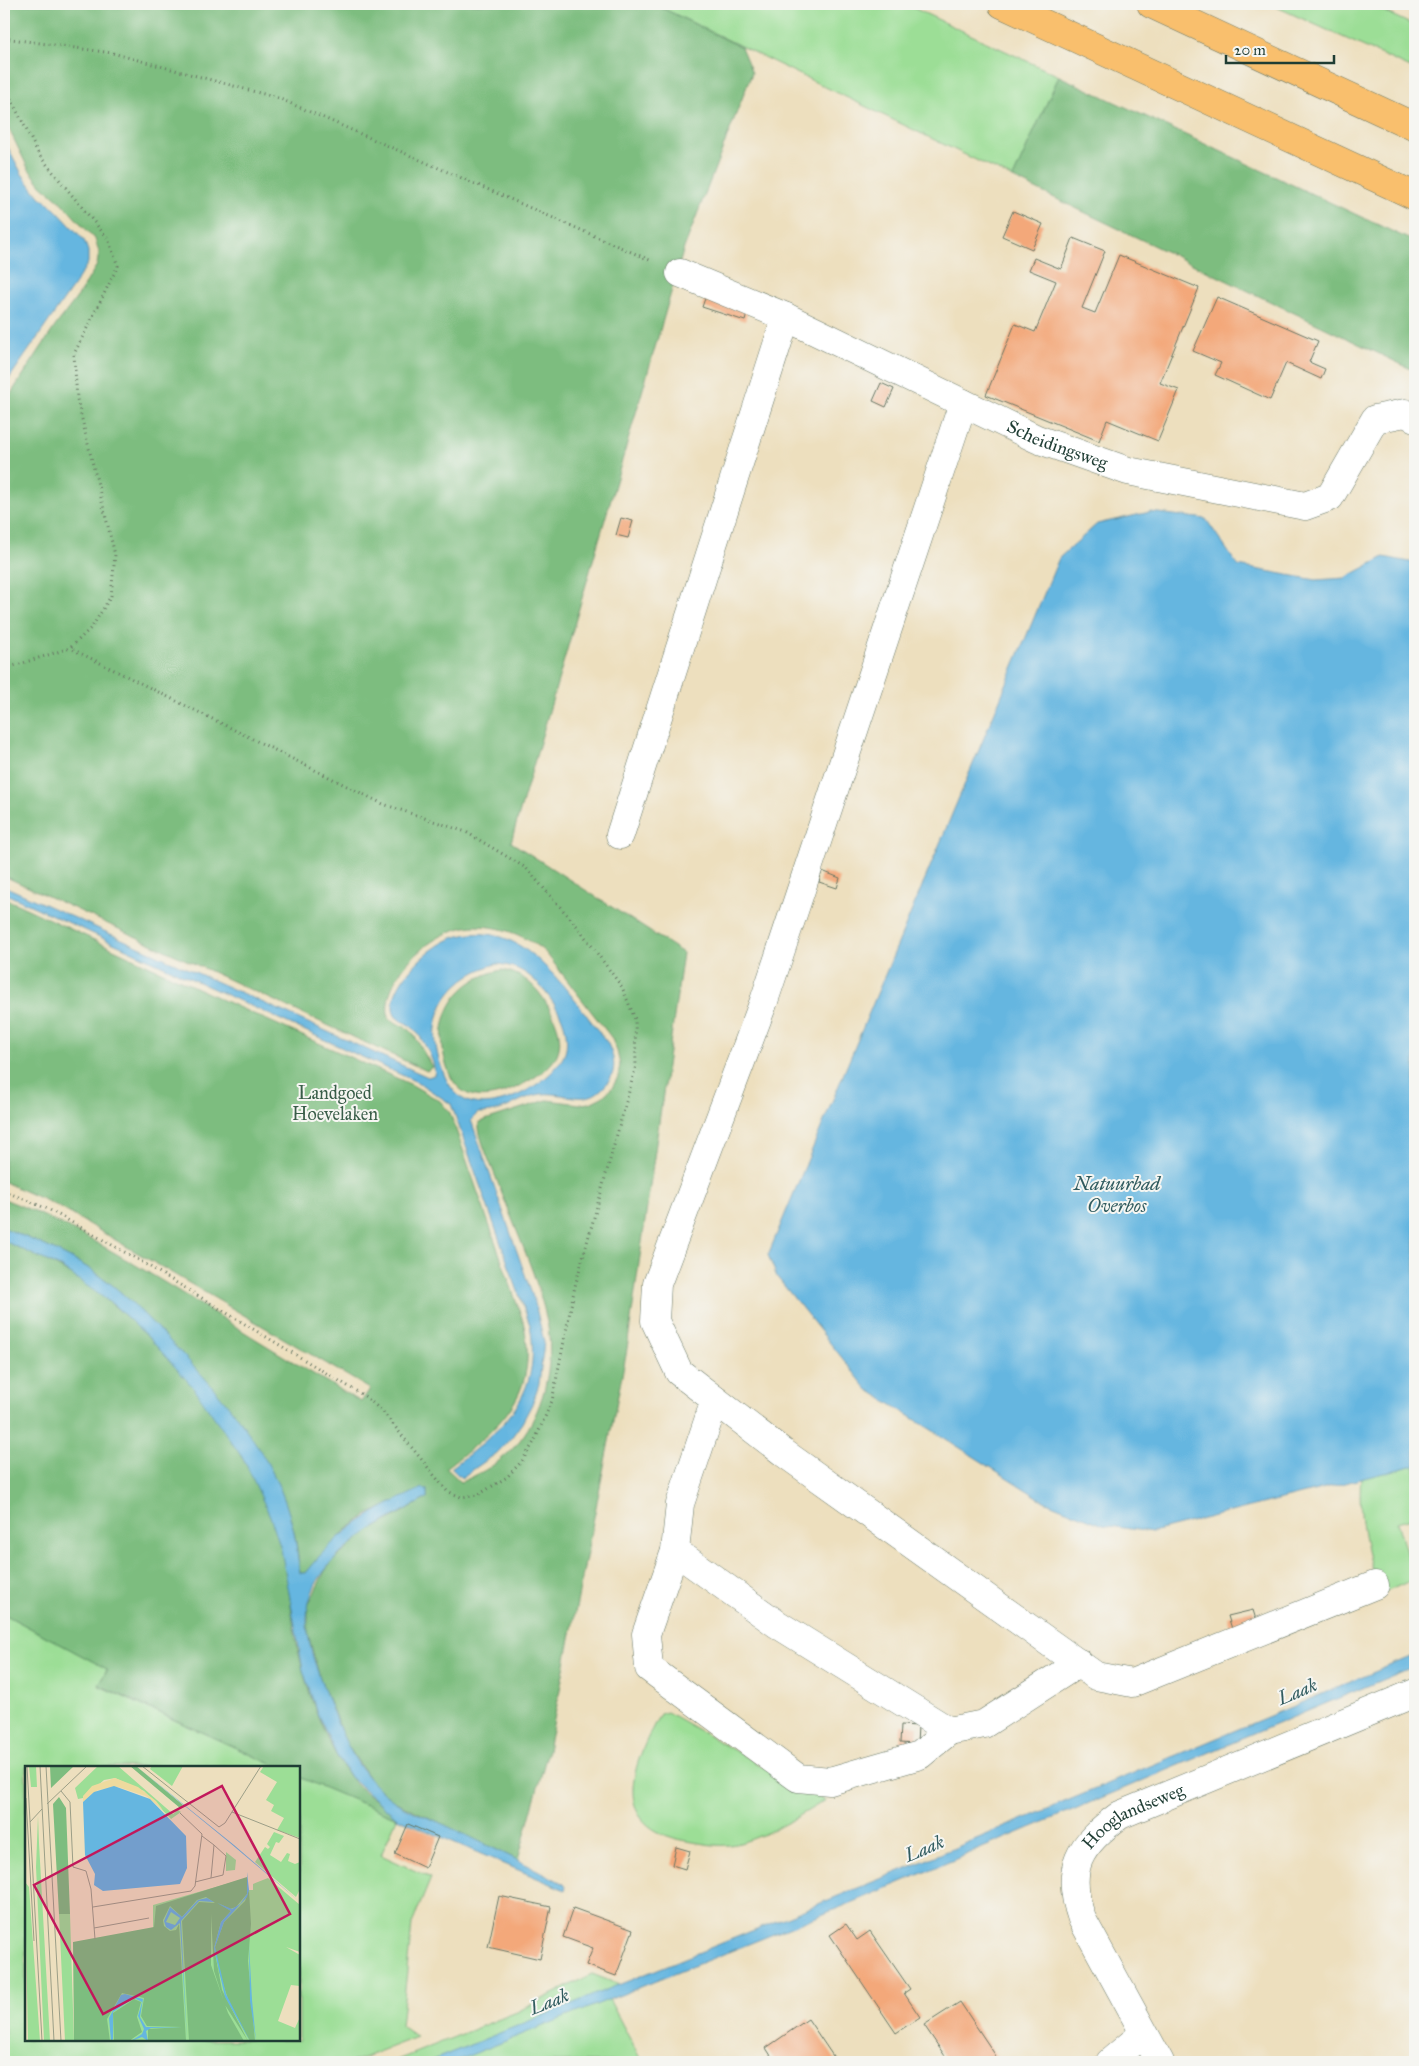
<svg xmlns="http://www.w3.org/2000/svg" width="1419" height="2066" font-family="'IM FELL Great Primer',serif">
<style>
.green{fill:#9cde96;stroke:#5e8e65}
.forest{fill:#7dbd7f;stroke:#4e7d5a}
.water{fill:#65b6e0;stroke:#427a8a;fill-rule:evenodd}
.building{fill:#f3a87a}
.lines{fill:none;stroke-linecap:round;stroke-linejoin:round}
.minor-casing{stroke:#677664;stroke-width:29}
.highway-casing{stroke:#677664;stroke-width:29}
.path{stroke:#677664;stroke-width:3;stroke-dasharray:1 4;stroke-linecap:butt}
.minor{stroke:#fff;stroke-width:28}
.highway{stroke:#f9bf6d;stroke-width:28}
.labels{text-anchor:middle;stroke-width:4;stroke-linejoin:round;paint-order:stroke}
.street-label{font-size:18px;fill:#1f3d34;stroke:#f6f6f2}
.park-label{font-size:18px;fill:#385d48;stroke:#f6f6f2}
.water-label{font-size:19px;font-style:italic;fill:#305b5f;stroke:#f6f6f2}
.inset-road{fill:none;stroke:#9b9e87;stroke-width:1}
.view{fill:#c2185b;fill-opacity:0.15;stroke:#c2185b;stroke-width:2.5}
.inset-edge{fill:none;stroke:#1f3d34;stroke-width:2.5}
</style>
<rect width="100%" height="100%" fill="#f6f6f2"/>
<filter id="ink" filterUnits="userSpaceOnUse"><feTurbulence type="fractalNoise" baseFrequency=".02" numOctaves="2"/><feDisplacementMap in="SourceGraphic" scale="10" xChannelSelector="R" yChannelSelector="G"/><feConvolveMatrix kernelMatrix="1 2 1 2 8 2 1 2 1" color-interpolation-filters="sRGB"/></filter>
<filter id="wash" filterUnits="userSpaceOnUse"><feTurbulence type="fractalNoise" baseFrequency=".0096" numOctaves="4" result="noise"/><feDisplacementMap in="SourceGraphic" scale="20" xChannelSelector="R" yChannelSelector="G"/><feGaussianBlur stdDeviation="1.12" result="paint"/><feColorMatrix in="noise" values="0 0 0 0 0 0 0 0 0 0 0 0 0 0 0 0 0 1.4 0 .05"/><feComposite in="paint" operator="in"/></filter>
<g filter="url(#wash)">
<rect width="100%" height="100%" fill="#eddfbe"/>
<path class="green" d="M654,4H905L1059,76L1013,178Z
M1270,4H1368L1415,26V70Z
M1415,1465V1517L1397,1522L1414,1579L1379,1595C1368,1558 1357,1517 1361,1478Z
M4,1614L107,1669L99,1686L278,1767H26V2040H299V1777L397,1818L381,1855L431,1878L412,1924L401,2026L417,2037L352,2062H4Z
M667,1712L793,1784L826,1800C799,1816 771,1834 740,1843C722,1848 705,1844 687,1841C607,1827 632,1765 660,1714Z
M592,1974L620,1985L428,2062H392L517,2012Z
M609,1999L642,2062H453Z"/>
<path class="forest" d="M4,4H654L741,47L752,73L684,248L511,842L683,953L626,1355L548,1750L518,1860L392,1800L372,1783L346,1743L320,1678L308,1634V1605L325,1571L333,1561L363,1535L427,1498V1490L423,1488L367,1515L345,1531L305,1573H300C298,1555 296,1535 290,1517C270,1447 215,1388 166,1337C142,1313 119,1287 90,1269C63,1253 33,1240 4,1228V1199C79,1228 146,1271 214,1313C263,1344 311,1373 361,1402L370,1389L54,1204L4,1182V898L238,1007L412,1085L440,1101L450,1113L523,1321C541,1396 499,1427 446,1468L461,1482C477,1475 493,1467 506,1455C540,1426 555,1370 548,1327C539,1277 515,1230 498,1183C493,1168 477,1137 479,1122L547,1100L580,1104L590,1103L602,1097L612,1088L618,1077L620,1065L617,1051L611,1037L546,953C527,936 502,926 476,926C436,926 378,977 389,1019L410,1030L414,1035L432,1067L427,1071L4,876V404L56,325L78,296L97,265L99,252L95,239L58,199L41,185L28,168L4,119Z
M1059,76L1415,242V371L1013,178Z
M502,970C524,974 537,987 548,1006C569,1044 562,1063 525,1083C500,1097 465,1108 450,1075C430,1027 450,980 502,970Z
M4,1241C33,1254 62,1267 87,1285C169,1344 255,1451 281,1549C288,1575 290,1601 294,1628C302,1678 320,1734 349,1776C362,1794 383,1802 397,1818L299,1777V1767H278L99,1685L107,1669L4,1614Z"/>
<path class="water" d="M4,140L22,174L37,194L56,210L84,240L88,251V263L74,285L4,386Z
M1150,512L1206,519L1238,566L1316,580L1345,578L1384,557L1415,563V1465L1152,1532L1103,1525L1044,1501L867,1389L777,1277L768,1255L1059,558L1097,524Z
M4,886L428,1077L434,1075C438,1066 421,1035 413,1028C405,1020 394,1022 393,1008C392,980 433,942 459,936C467,934 477,933 485,934C535,936 578,1006 607,1042C613,1054 617,1067 610,1079C588,1113 565,1088 536,1095C512,1101 507,1113 478,1113L471,1120L535,1303L544,1342L539,1384L532,1404L522,1423L511,1438L497,1453L461,1478L451,1468C503,1429 543,1396 530,1325L451,1104L419,1083L4,893ZM496,964C518,965 533,976 546,993C559,1009 569,1027 566,1049C560,1081 485,1122 458,1095C448,1086 444,1075 440,1063C425,1016 449,977 496,964Z
M4,1228C33,1240 63,1253 90,1269C117,1286 139,1309 161,1332C212,1384 270,1445 290,1517C296,1535 297,1555 300,1573H305C339,1530 374,1510 423,1488L427,1490V1498C377,1526 297,1563 308,1633C311,1658 322,1682 330,1705C344,1740 359,1776 391,1799C406,1810 428,1817 445,1825C485,1844 525,1863 564,1884L566,1887L565,1890L397,1818L350,1777L337,1756L317,1713L303,1670L281,1549L270,1516L244,1460L193,1387L150,1339L115,1306L62,1268L4,1241Z
M1415,1655V1666L856,1901L453,2062H428L895,1873Z"/>
<g id="blocks">
<path class="building" d="M1013,211L1043,224L1032,249L1002,236Z
M1073,238L1105,251L1082,308L1095,313L1119,255L1199,288L1160,383L1179,390L1158,441L1107,420L1099,441L986,395L1015,324L1035,332L1056,281L1029,270L1034,258L1061,269Z
M708,290L750,303L745,321L702,307Z
M1217,297L1318,341L1309,362L1325,369L1321,379L1286,363L1270,400L1215,375L1221,363L1193,351Z
M881,383L894,389L886,407L873,401Z
M621,518L633,521L628,538L616,535Z
M822,871L840,878L837,888L819,882Z
M1253,1610L1257,1623L1232,1629L1228,1616Z
M901,1725L918,1726L917,1744L900,1743Z
M408,1824L438,1837L425,1868L395,1854Z
M676,1847L690,1851L685,1869L672,1865Z
M499,1896L551,1907L540,1959L488,1947Z
M573,1908L633,1930L616,1976L586,1965L593,1948L563,1937Z
M846,1924L857,1940L870,1931L910,1989L904,1993L920,2017L896,2033L830,1935Z
M960,2002L996,2056L987,2062H949L924,2025Z
M808,2019L837,2062H775L766,2048Z"/>
</g>
</g>
<g filter="url(#ink)">
<use href="#blocks" fill-opacity="0" stroke="#677664" stroke-width="1"/>
<g class="lines">
<g class="minor-casing">
<g id="minor">
<path id="s1" d="M680,273L786,317L1037,439L1128,471L1305,506L1330,497L1375,419L1405,413L1415,418"/>
<path d="M963,403L764,1001L657,1284L655,1321L679,1372L784,1453L1096,1676L1132,1683L1375,1585"/>
<path d="M620,835L786,317"/>
<path d="M715,1400L680,1504L675,1551L777,1624L949,1731L984,1724L1079,1663"/>
<path d="M675,1551L646,1634L649,1668L798,1778L830,1781L920,1755L949,1731"/>
<path d="M1110,2062L1143,2034"/>
<path id="s2" d="M1160,2062L1082,1919C1064,1868 1079,1845 1120,1815L1415,1693"/>
</g>
</g>
<g class="highway-casing">
<path id="highway" d="M1002,4L1415,196
M1151,4L1415,127"/>
</g>
<path class="path" d="M4,38L112,53L278,98L652,261
M4,85L39,155L108,239L118,266L74,354L77,399L115,555L111,596L92,627L70,648L4,669
M4,1191L48,1209L137,1259L366,1397L383,1412L447,1491L461,1497L478,1495L507,1477L522,1461L534,1442L552,1401L575,1286L636,1066L635,1019L622,987L577,926L526,868L466,832L383,804L70,648"/>
<use href="#minor" class="minor"/>
<use href="#highway" class="highway"/>
</g>
</g>
<g class="labels">
<g class="street-label">
<text dy="6" stroke="none"><textPath href="#s1" startOffset="415">Scheidingsweg</textPath></text>
<text dy="6" stroke="none"><textPath href="#s2" startOffset="296">Hooglandseweg</textPath></text>
</g>
<g class="park-label">
<text x="335" y="1099">Landgoed<tspan x="335" dy="21">Hoevelaken</tspan></text>
</g>
<g class="water-label">
<text x="1117" y="1190">Natuurbad<tspan x="1117" dy="22">Overbos</tspan></text>
<text transform="translate(1297 1691) rotate(-23)" y="7">Laak</text>
<text transform="translate(924 1848) rotate(-23)" y="7">Laak</text>
<text transform="translate(549 2001) rotate(-22)" y="7">Laak</text>
</g>
</g>
<g transform="translate(25 1766)">
<rect width="275" height="275" fill="#eddfbe"/>
<path d="M4,0H11L12,21H6ZM73,0H93L148,48L153,44L156,46L146,53L119,25L90,12L79,14L58,32L53,33L50,22ZM127,0H158L147,20L125,3ZM239,0H275V72L252,64L259,52L246,45L249,39L241,34L252,16L235,6ZM13,50L14,77L25,275H19L11,101ZM249,66L259,70L254,77L251,76L245,89L256,96L262,87L265,88L263,95L270,98L275,96V123L271,131L230,96L240,81L243,83L245,81L242,78ZM201,86L211,94L210,104L201,105ZM222,112L223,124H228V118L243,112L275,139V186L261,181L275,189V220L266,219L253,255L270,262L275,251V275H56L53,176L128,164V139ZM0,116L4,121L15,275H3ZM34,148H45L49,275H40Z" fill="#9cde96"/>
<path d="M25,0H49L26,22ZM105,0H111L158,39L155,42ZM34,31L41,42L45,148H34L28,38ZM222,111V128L211,141L205,143L193,137L206,145L196,156L189,182L197,224L223,275L200,239L189,205L186,148V199L203,247L219,275H164L157,155L174,136L190,137L181,131L172,134L157,151L145,140L138,154L139,160L145,165L151,164L154,158L161,275H123V263L157,261L122,260L116,250L119,232L97,227L82,253L85,275H49L48,176L129,161L131,140ZM224,124L226,158L223,195L230,275H225L205,239L194,206L190,181L199,156L220,135ZM109,233L116,236L112,251L117,266L104,275H89L88,247Z" fill="#7dbd7f"/>
<path d="M90,12L113,21L131,35L138,44L121,30L93,21L73,24L58,36V30L67,20Z" fill="#eeda9e"/>
<path d="M111,0L209,79L275,136L205,77ZM89,20L125,33L161,70L162,102L155,118L78,125L69,119L70,108L60,89L58,36L69,26ZM222,106L224,124L222,131L199,156L190,181L201,228L225,275L200,231L189,182L196,156L206,145L192,137L207,143L215,138L222,128ZM182,132L189,136L174,135L156,155L162,275L155,157L146,164L141,161L139,155L145,141L157,151L173,134ZM146,146L155,152L150,159L141,156ZM224,178L227,234L231,275L225,235ZM100,228L118,233L115,251L121,261H157L126,262L121,265L123,275L117,271L106,275L117,268L119,263L113,250L117,236L109,232L88,246V273L86,275L84,252L96,229Z" fill="#65b6e0" fill-rule="evenodd"/>
<path class="inset-road" d="M2,0L17,275M15,0L29,275M21,0L36,275M117,0L194,61L200,57L236,0M36,25L45,36L48,101L61,105L66,123L70,173M1,32L9,175M22,38L62,0M207,46L275,73M5,56L17,43M186,112L198,109L201,90L189,79M170,116L186,112L189,79L177,70M68,141L166,125L170,120L177,68L155,47M69,162L124,152"/>
<path class="view" d="M197,20L265,148L78,248L9,119Z"/>
<rect width="275" height="275" class="inset-edge"/>
</g>
<rect width="1419" height="2066" fill="none" stroke="#f6f6f2" stroke-width="20"/>
<path d="M1226 55v8h108v-8" fill="none" stroke="#1f3d34" stroke-width="2.5"/>
<text x="1234" y="55" font-size="15" fill="#1f3d34" stroke="#f6f6f2" stroke-width="4" paint-order="stroke">20 m</text>
</svg>
